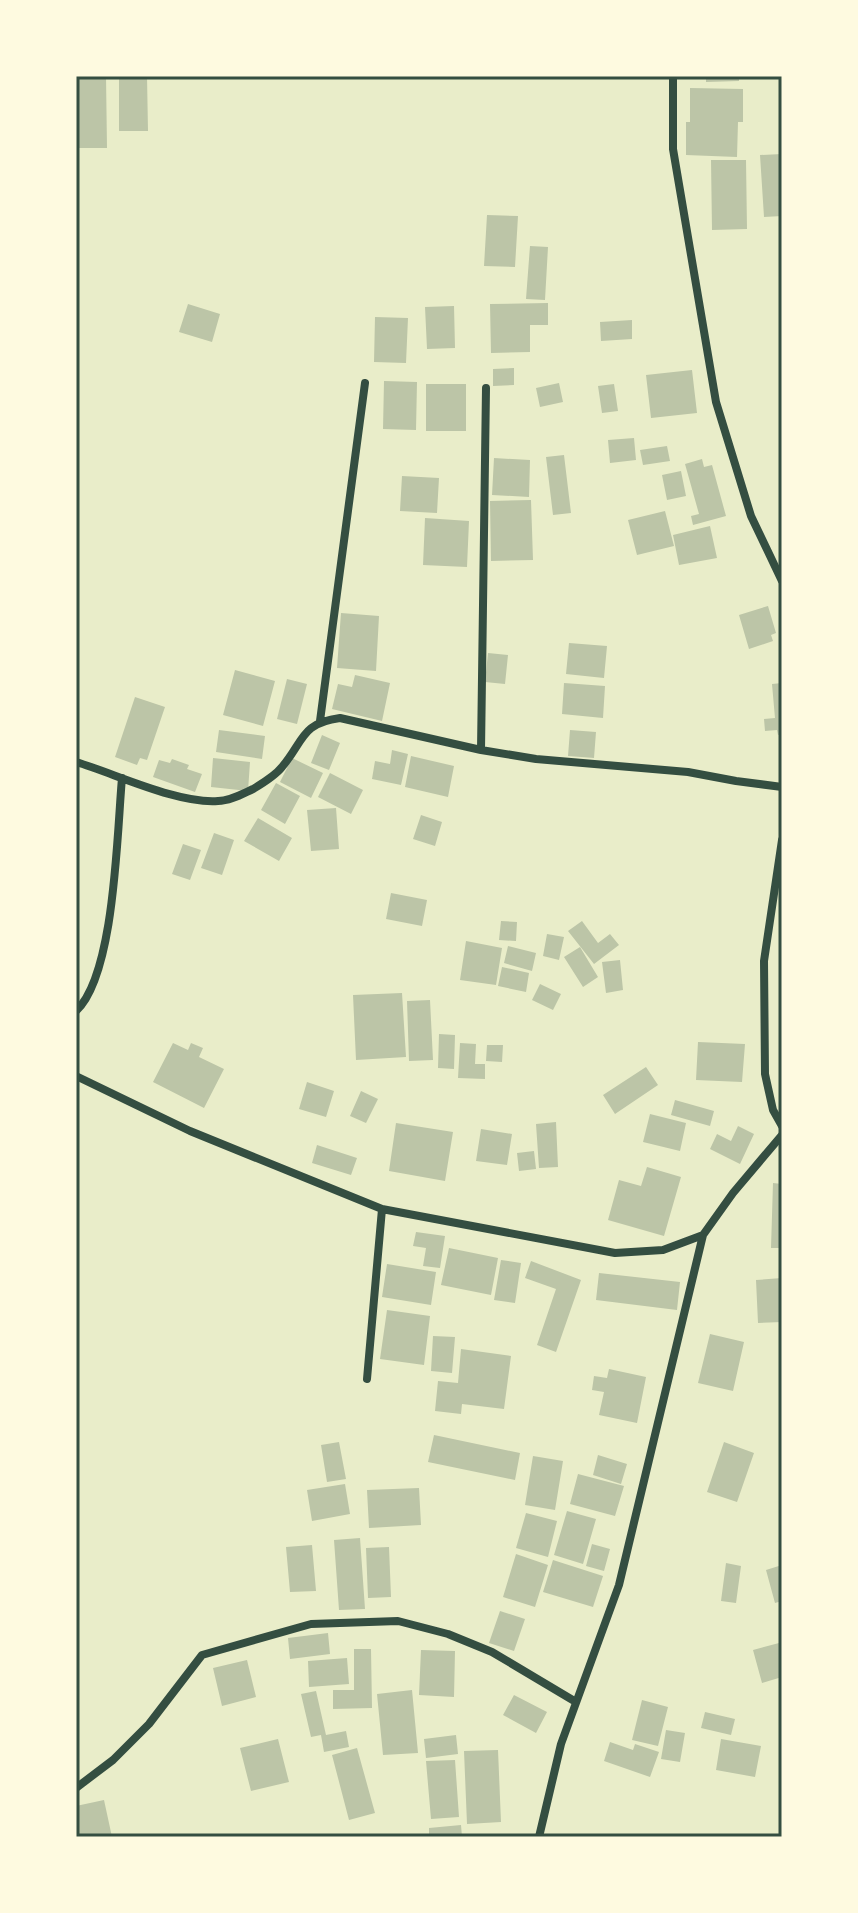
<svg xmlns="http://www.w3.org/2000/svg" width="858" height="1913" font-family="'Space Grotesk',sans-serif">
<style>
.building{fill:#bcc5a7}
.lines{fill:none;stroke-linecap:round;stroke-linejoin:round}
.minor{stroke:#344e41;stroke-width:8}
.neatline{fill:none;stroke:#344e41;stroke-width:3}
</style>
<rect width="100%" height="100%" fill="#e9edc9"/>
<path class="building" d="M76,76H106L107,148H76Z
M119,76H147L148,131H119Z
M706,76H739V81L706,82Z
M690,88L743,89V122H738L737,157L686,155V122H690Z
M782,154V216L764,217L760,155Z
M711,160H746L747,229L712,230Z
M487,215L518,216L515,267L484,266Z
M530,246L548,247L545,300L526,299Z
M548,303V325H530V352L491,353L490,304Z
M188,304L220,314L212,342L179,332Z
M454,306L455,348L427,349L425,307Z
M375,317L408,318L406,363L374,362Z
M632,320V339L601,341L600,322Z
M514,368V385L493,386V369Z
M692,370L697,413L651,418L646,375Z
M384,381L417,382L416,430L383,429Z
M559,383L563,402L540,407L536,388Z
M426,384H466V431H426Z
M614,384L618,411L602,413L598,386Z
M634,438L636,460L610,463L608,440Z
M667,446L670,461L643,465L640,450Z
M564,455L571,513L553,515L546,457Z
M494,458L530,460L529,497L492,495Z
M702,459L704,467L712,465L726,516L693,525L691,516L699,514L685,464Z
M681,471L686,496L667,500L662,475Z
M402,476L439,478L437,513L400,511Z
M531,500L533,560L491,561L490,501Z
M665,511L674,546L637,555L628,520Z
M425,518L469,521L467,567L423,565Z
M710,526L717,558L679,565L673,535Z
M768,606L776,633L771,635L773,641L749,649L739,615Z
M341,613L379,616L376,671L337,668Z
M569,643L607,646L604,678L566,674Z
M488,653L508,655L505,684L485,682Z
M235,670L275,681L263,726L223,715Z
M355,675L390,683L382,721L332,709L338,684L352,687Z
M287,679L307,684L297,724L277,719Z
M564,683L605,686L603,718L562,714Z
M782,683V734L778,735L777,730L765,731L764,719L775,718L772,684Z
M135,697L165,707L147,760L140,758L137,765L115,757Z
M219,730L265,736L262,759L216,752Z
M570,730L596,732L594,758L568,756Z
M322,735L340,743L329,770L311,763Z
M392,750L408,754L401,785L372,779L375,761L390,764Z
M411,756L454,766L448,797L405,787Z
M213,758L250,762L248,791L211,787Z
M292,758L323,773L311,798L280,782Z
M172,759L189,765L187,769L202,774L195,792L153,777L159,760L170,763Z
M330,773L363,790L351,814L318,797Z
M276,783L300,796L285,824L261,810Z
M336,808L339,849L311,851L307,810Z
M421,815L442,822L435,846L413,839Z
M258,818L292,838L279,861L244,841Z
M214,833L234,840L222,875L201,868Z
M183,844L201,850L190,880L172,874Z
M391,893L427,900L422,926L386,919Z
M501,921L517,922L516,941L499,940Z
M582,921L598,943L610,934L619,945L594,964L568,931Z
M547,934L564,937L559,960L543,956Z
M466,941L502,948L496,985L460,980Z
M508,946L536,953L532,971L504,963Z
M580,947L598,977L583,987L564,957Z
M620,960L623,990L606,993L602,962Z
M502,967L529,973L526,992L498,986Z
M540,984L561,994L553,1010L532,1000Z
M402,993L406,1057L356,1060L353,995Z
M430,1000L433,1060L409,1061L407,1001Z
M439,1034L455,1035L454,1069L438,1068Z
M698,1042L745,1044L742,1082L696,1080Z
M173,1043L188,1050L191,1043L203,1048L199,1057L224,1069L204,1108L153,1082Z
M460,1043L476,1044L475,1064H485V1079L458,1078Z
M487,1045H503L502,1062L486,1061Z
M646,1067L658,1085L615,1114L603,1095Z
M307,1082L334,1091L326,1117L299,1109Z
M361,1091L378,1099L366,1123L350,1116Z
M675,1100L714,1111L710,1126L671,1115Z
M650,1114L686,1123L680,1151L643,1142Z
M556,1122L558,1167L539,1168L536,1124Z
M396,1123L453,1132L445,1181L389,1171Z
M738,1126L754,1134L740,1164L710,1149L717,1134L731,1141Z
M481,1129L512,1134L507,1165L476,1161Z
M317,1145L357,1158L351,1175L312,1163Z
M534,1151L536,1169L519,1171L517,1153Z
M647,1167L681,1177L664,1236L608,1220L619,1180L641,1186Z
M773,1183L782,1184V1248H771Z
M416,1232L445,1236L440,1268L423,1266L426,1248L413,1246Z
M449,1248L498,1258L491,1295L441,1285Z
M501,1260L521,1263L515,1303L494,1300Z
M531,1261L581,1280L556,1352L537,1345L556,1289L525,1278Z
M387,1264L436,1272L431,1305L382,1297Z
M599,1273L680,1282L677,1310L596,1300Z
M782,1278V1322L758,1323L756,1280Z
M387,1310L430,1316L424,1365L380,1359Z
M710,1334L744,1342L733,1391L698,1383Z
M433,1336L455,1337L452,1373L431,1371Z
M461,1349L511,1356L504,1409L462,1404L461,1414L435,1411L438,1381L458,1383Z
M609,1369L646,1377L637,1423L599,1415L604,1392L592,1390L594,1376L607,1378Z
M434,1435L520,1453L515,1480L428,1462Z
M339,1442L346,1479L327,1482L321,1445Z
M724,1442L754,1453L737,1502L707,1492Z
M598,1455L627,1464L621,1484L593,1475Z
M533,1456L563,1461L555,1510L525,1505Z
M578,1474L624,1486L615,1516L570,1504Z
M345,1484L350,1514L312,1521L307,1490Z
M419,1488L421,1525L369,1528L367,1490Z
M567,1511L596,1519L583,1564L554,1555Z
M526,1513L557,1521L548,1557L516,1548Z
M360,1538L365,1609L339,1610L334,1540Z
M592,1544L610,1549L604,1571L586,1566Z
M312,1545L316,1591L290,1592L286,1547Z
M389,1547L391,1597L368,1598L366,1548Z
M516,1554L548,1565L535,1607L503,1597Z
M553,1560L603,1576L593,1607L543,1592Z
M726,1563L741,1566L736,1603L721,1601Z
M782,1565V1601L775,1603L766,1570Z
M500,1611L525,1619L514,1651L489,1643Z
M328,1633L330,1654L290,1659L288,1638Z
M779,1643L782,1655V1677L762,1683L753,1650Z
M354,1649H371L372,1708L333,1709V1690H354Z
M421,1650L455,1651L454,1697L419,1695Z
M347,1658L349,1684L309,1687L308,1661Z
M247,1660L256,1697L222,1706L213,1668Z
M412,1690L418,1753L383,1755L377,1694Z
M316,1691L326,1735L346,1731L349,1747L324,1752L321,1735L311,1737L301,1694Z
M514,1695L547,1712L536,1733L503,1715Z
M642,1700L668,1707L658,1746L632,1740Z
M705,1712L735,1719L731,1735L701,1728Z
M666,1730L685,1733L680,1762L661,1759Z
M456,1735L458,1754L426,1758L424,1739Z
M278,1739L289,1782L251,1791L240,1748Z
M721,1739L761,1746L755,1777L716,1770Z
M610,1742L633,1750L635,1744L659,1752L650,1777L604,1761Z
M357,1748L375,1813L349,1820L332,1755Z
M498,1750L501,1822L467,1824L464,1751Z
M455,1760L459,1817L431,1819L426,1761Z
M104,1800L112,1837H76V1806Z
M461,1825L462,1837H429V1828Z"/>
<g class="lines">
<path class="minor" d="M673,76V149L716,402L751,516L782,581
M320,721L365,383
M481,750L486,388
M76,762C116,774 178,804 218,801C230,801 242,794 253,789C263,783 275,776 282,767C304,741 301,723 340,718L481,750L536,759L688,772L736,781L782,787
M782,840L764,961L765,1074L773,1110L782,1126
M76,1011C115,975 117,832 122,778
M76,1076L190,1131L382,1209L615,1253L663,1250L703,1235L733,1193L782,1135
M367,1379L382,1209
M76,1788L113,1760L149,1724L202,1655L311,1624L398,1621L448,1634L492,1652L576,1702
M539,1837L561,1744L619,1585L703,1235"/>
</g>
<rect width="858" height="1913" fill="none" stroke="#fefae0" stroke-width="156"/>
<rect x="78" y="78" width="702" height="1757" class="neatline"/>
</svg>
